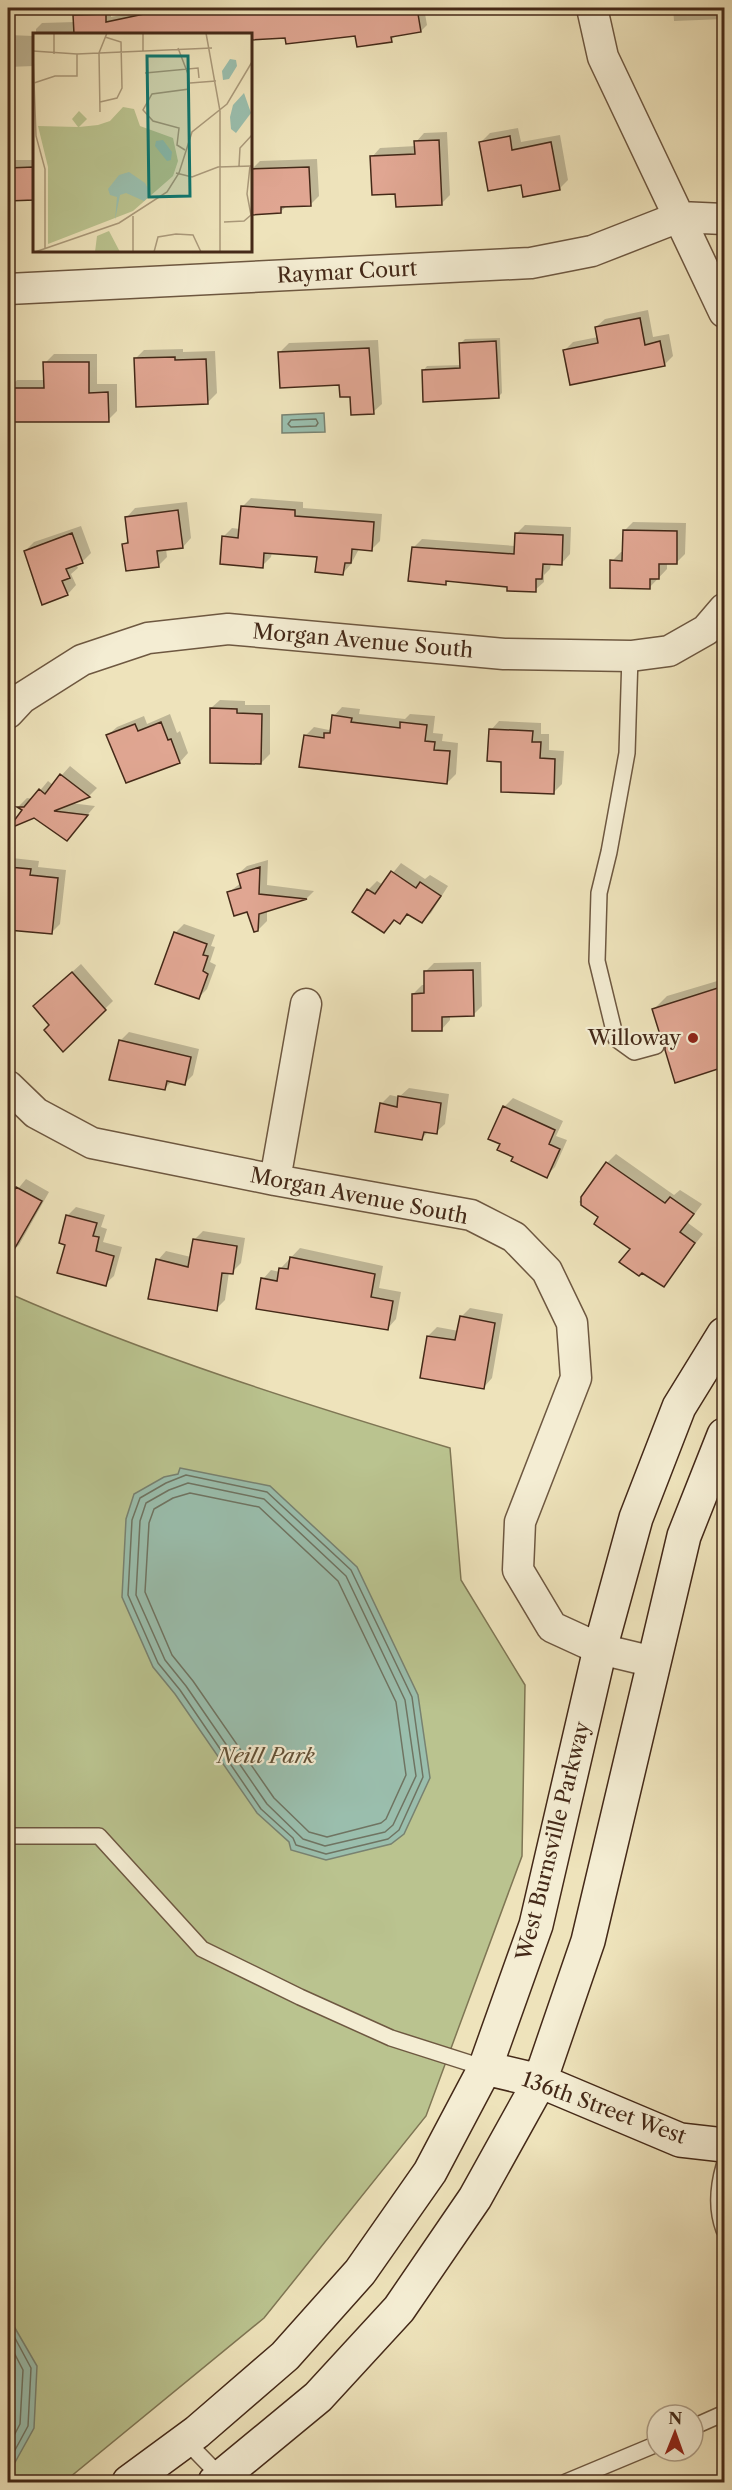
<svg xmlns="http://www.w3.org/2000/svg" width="732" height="2490" font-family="'Libre Caslon Text',serif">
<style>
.green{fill:#bac38f;stroke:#7f7654;stroke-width:1.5}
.water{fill:#9abead;stroke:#788271;stroke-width:1.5}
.shadow{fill:#0003}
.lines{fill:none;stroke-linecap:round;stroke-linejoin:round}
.shore{stroke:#6f7462;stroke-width:1.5}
.building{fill:#e0a692;stroke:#442918;stroke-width:1.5}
.lane-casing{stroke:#6e5841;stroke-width:18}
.street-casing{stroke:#6e5841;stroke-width:33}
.secondary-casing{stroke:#442918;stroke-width:36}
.lane{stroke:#f4edd3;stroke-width:15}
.street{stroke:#f4edd3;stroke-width:30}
.secondary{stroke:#f4edd3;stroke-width:33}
.poi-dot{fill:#8f2418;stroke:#f4edd3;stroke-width:2}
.labels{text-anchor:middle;stroke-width:4.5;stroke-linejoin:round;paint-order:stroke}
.street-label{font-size:21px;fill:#442918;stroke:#f4edd3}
.poi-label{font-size:21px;fill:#442918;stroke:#f4edd3;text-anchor:end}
.park-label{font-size:21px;font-style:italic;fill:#625036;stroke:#f4edd3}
.inset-road{fill:none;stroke:#aa997a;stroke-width:1.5}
.view{fill:#0f766e;fill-opacity:0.15;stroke:#0f766e;stroke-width:3}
.inset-edge{fill:none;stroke:#442918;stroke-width:3}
</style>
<rect width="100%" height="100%" fill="#eee3bb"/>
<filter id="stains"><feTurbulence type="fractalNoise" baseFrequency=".00333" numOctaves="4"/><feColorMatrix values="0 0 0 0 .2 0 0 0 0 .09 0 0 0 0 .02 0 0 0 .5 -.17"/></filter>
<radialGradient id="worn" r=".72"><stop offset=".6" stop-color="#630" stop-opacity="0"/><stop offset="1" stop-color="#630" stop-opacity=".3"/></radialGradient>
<path class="green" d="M8,1293C151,1356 301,1403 450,1448L461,1580L525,1685L522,1856L426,2116L264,2318L64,2482H8Z"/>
<path class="water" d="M324,413L325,432L282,433V415Z
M180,1468L270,1486L357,1567L418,1695L430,1778L404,1834L391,1844L326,1860L291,1850L289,1842L257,1813L175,1694L153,1667L122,1597L126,1519L134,1494L164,1477L178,1474Z
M8,2316L37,2366L34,2428L8,2475Z"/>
<path class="shadow" d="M111,8V17L157,8H424L427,25L421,31L397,34L391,40L356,34H36V29L42,23L75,22V16L81,10Z
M456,8H479L456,11Z
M673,8H724V19L674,21Z
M8,35L34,36V66L8,67Z
M518,128L521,142L560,135L568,180L559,189L522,184L481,142L490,133Z
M447,132L450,195L441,204L397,193L372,157L380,148L416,146V142L424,133Z
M317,159L319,196L311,204L287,206L280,212L251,170L260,161Z
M8,160H34V222H32V199L8,200Z
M648,310L653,337L669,334L673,356L664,365L564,351L573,342L598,337L596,327L605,319Z
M500,338L502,393L498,397L423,371L427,366L462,365L461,343L465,339Z
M378,340L382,404L373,412L341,383L280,352L289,343Z
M183,349V352L215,351L217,393L208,402L135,359L144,350Z
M54,354H97V384H117V411L108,420L8,389L17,380H45V363Z
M251,498L303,502V508L382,514L380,541L371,550L359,549L351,564L343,573L318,555L272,552L271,557L262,566L223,537L232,528L240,529L242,507Z
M187,502L191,538L183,547L166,549L167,557L158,566L124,545L129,539L127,517L135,508Z
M633,522L686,523L685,554L676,563L667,562V569L649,588L612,561L621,552H624V531Z
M525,525L571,527L570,554L562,563H551L550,569L544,575V582L535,590L508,585L449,580L445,583L413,548L422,539L515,546L516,534Z
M81,526L91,553L82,562L76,564L78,568L71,574L76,585L68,594L43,603L25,551L34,542Z
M8,604L13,611L8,617Z
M220,700L245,701V705H270V754L261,763L211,708Z
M342,707L360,709L359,714L405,719L410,714L435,716L433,733L443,734L442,741L458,743L456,774L447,783L305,736L314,727L329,730L332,727L334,716Z
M170,714L177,733L180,731L188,753L180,762L127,782L108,735L117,727L144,716L147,724Z
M499,721L541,723V734H549V750L564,751L562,784L553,793L503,761L491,730Z
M70,766L97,788L89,796L70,803L95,806L67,839L19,806L27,798L33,799L48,781L53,785Z
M12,858L39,861L38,867L66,870L60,924L51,933L8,928L10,900L8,899V862Z
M268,860L267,885L314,891L307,898L267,910V921L258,930L248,910L229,892L241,883L238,874L247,866Z
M401,863L425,879L430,875L448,886L431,913L422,921L409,913L400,922L395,919L384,931L368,890L377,881L383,885Z
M184,924L215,935L211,946L215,947L210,962L216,965L207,989L198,998L175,933Z
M481,962L482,1006L473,1015H450V1020L442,1029L413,994L422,985H426L425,972L434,963Z
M81,964L113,1001L63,1050L51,1025L43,998Z
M724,979V1066L676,1081L667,1042L654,1009L667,996Z
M129,1032L199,1049L193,1075L184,1084L172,1081L164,1089L120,1041Z
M409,1088L449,1094L445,1124L436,1132L429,1131L422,1138L381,1104L390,1095L399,1097Z
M513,1098L563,1121L556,1136L567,1140L555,1167L546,1176L515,1156L502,1144L504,1107Z
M616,1154L674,1195L680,1190L702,1204L688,1223L703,1234L663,1285L632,1248L600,1217L579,1202L607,1163Z
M26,1179L49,1192L19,1245L10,1253L8,1252V1185L17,1190Z
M76,1207L105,1215L101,1227L107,1229L103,1242L122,1247L114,1276L105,1284L67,1216Z
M203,1231L245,1238L241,1263L232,1272H229L225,1300L216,1309L158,1260L166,1251L191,1257L194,1240Z
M300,1248L383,1266L379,1288L401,1292L396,1319L388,1328L263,1279L271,1270L280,1272L281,1268Z
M470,1308L503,1314L492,1378L484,1387L428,1336L437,1327L459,1331L461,1317Z"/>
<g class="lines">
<path class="shore" d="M316,419L318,423L316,426L291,427L288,424L291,420Z
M186,1475L267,1492L351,1570L412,1697L423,1777L399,1830L388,1839L326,1854L296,1845L293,1838L261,1809L180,1690L158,1663L128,1595L132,1520L140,1498L166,1483Z
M188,1483L264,1499L346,1576L405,1700L416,1776L393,1825L385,1832L325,1846L303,1839L267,1804L186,1686L165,1660L136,1595L140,1521L146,1503L169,1490Z
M190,1493L259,1507L338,1581L396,1702L406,1775L386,1819L381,1823L327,1837L309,1832L274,1798L193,1681L172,1655L145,1592L149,1523L154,1509L173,1498Z
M8,2325L31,2368L28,2426L8,2463
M8,2341L23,2370L20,2424L8,2447
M8,2360L14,2372L11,2421L8,2429"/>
</g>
<path class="building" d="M207,8H417L421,32L391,37L392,42L357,47L355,36L286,44L285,38L250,40V34H74L73,15L106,14V22L144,14Z
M510,136L512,150L551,142L560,190L523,197L521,185L488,191L479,142Z
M439,140L442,205L396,207L395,194L372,195L370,156L415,154L414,141Z
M34,167V200L8,201V168Z
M309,167L311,206L281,207V213L252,215L250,169Z
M640,318L645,345L660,341L665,366L570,385L563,350L598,343L595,327Z
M496,341L499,398L423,402L422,370L460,368L459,343Z
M369,348L374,414L351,415L350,397H340L339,385L280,388L278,352Z
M175,357V360L206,359L208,404L136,407L134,358Z
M43,362H89V393L108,392L109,422H8V388H44Z
M241,506L295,510V516L374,522L372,551L352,549L351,563H345L343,575L315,572L317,557L264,553L263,568L220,564L222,536L238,538Z
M178,510L183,548L157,551L159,567L126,571L122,544L128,543L125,517Z
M623,530L677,531V564H659V579H650V589L610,588V560L622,561Z
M72,533L83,563L66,569L70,578L62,581L68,595L42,605L24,551Z
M515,533L563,535L562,565L543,564L542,579H536V592L507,591V587L446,581V585L408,581L412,547L514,554Z
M210,708L237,709V713L262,714L261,764L210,763Z
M332,715L352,718L351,722L400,728V722L427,725L425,741L435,742L434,750L450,751L447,784L299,767L304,735L324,738V733H330Z
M161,722L168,740L171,739L180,763L126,783L106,735L135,724L138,731Z
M489,729L533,731L532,742H541L540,758L555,759L554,794L501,792V762L487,761Z
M60,774L90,797L54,811L88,815L67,841L34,818L8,829L22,810L17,807H24L39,789L45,794Z
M8,867L31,869L30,875L58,878L52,934L8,930Z
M260,867L259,894L307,899L259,914L258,931L254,932L247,912L234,916L227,892L241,888L237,874Z
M391,871L416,888L420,882L441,896L422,923L407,914L400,924L394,920L384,933L352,912L367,889L375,894Z
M174,932L207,944L203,955L208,956L203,971L208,974L199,999L155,984Z
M473,970L474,1016L442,1017V1031H412V994L424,993V971Z
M72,972L106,1010L63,1052L44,1030L49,1025L33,1006Z
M724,986V1067L675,1083L665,1050V1043L661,1038L652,1009Z
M119,1040L191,1057L185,1085L167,1081L165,1090L109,1080Z
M398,1096L441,1103L437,1134L424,1132L422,1140L375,1132L380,1103L397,1107Z
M503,1106L555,1130L549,1144L560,1149L547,1178L511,1161L513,1157L497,1150L500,1144L488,1139Z
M606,1162L665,1203L670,1197L694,1214L680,1232L695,1243L664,1287L642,1273L639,1276L619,1262L630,1249L594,1224L598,1217L581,1205V1197Z
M16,1187L42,1201L8,1260V1202Z
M66,1215L97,1223L93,1236L99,1237L96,1251L114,1256L106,1286L57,1273L65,1245L59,1243Z
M193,1239L237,1246L233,1274L222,1273L217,1311L148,1299L156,1259L188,1267Z
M290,1257L375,1274L371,1297L393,1301L388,1330L256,1309L261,1278L277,1281L279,1268L288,1269Z
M460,1316L495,1323L484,1389L420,1378L427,1336L455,1340Z"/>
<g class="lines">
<g class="lane-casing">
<path id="lane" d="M630,656L627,753L609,852L599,893L597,961L616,1039L634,1052L656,1046
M8,1836H99L202,1949L300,1997L391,2038L485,2068
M724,2166C718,2187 716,2209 724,2230
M693,2427L720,2415
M185,2440L223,2479
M566,2482L657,2444"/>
</g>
<g class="street-casing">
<path id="street" d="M592,8L603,57L724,312
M8,289L531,263L592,251L679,217L724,219
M8,713L22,698L82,660L148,638L228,629L504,654L631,656L669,651L706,630L724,609
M8,1086L36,1113L92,1143L275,1180L471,1215L514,1237L547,1271L572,1323L576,1378L520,1522L518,1570L552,1627L600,1649L654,1662
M275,1180L306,1004"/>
</g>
<g class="secondary-casing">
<path id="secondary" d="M485,2068L540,2081L680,2140L724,2145
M129,2482L197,2432L285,2356L360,2272L430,2172L485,2068L536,1925L600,1649L636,1518L679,1407L724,1334
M215,2482L318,2397L399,2309L475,2198L540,2081L588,1941L684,1536L724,1435"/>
</g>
<use href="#lane" class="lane"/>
<use href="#street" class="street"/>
<use href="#secondary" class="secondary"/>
</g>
<circle class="poi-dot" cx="693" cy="1038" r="6"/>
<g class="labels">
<g class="street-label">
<text transform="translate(347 272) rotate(-3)" y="7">Raymar Court</text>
<text transform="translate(363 641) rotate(5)" y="7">Morgan Avenue South</text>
<text transform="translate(359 1196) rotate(11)" y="7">Morgan Avenue South</text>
<text transform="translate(553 1841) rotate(-76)" y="7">West Burnsville Parkway</text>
<text transform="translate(604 2108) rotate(20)" y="7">136th Street West</text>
</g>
<g class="poi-label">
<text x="681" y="1045">Willoway</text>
</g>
<g class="park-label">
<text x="266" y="1763">Neill Park</text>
</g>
</g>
<g transform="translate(33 33)">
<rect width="219" height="219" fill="#eee3bb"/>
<path d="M90,74L101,76L107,93L140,105L145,128L140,143L100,178L15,211V134L5,93L45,94L39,86L46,78L54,86L46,94L65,92L77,88ZM76,198L87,219H62L64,203Z" fill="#bac38f"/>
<path d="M197,26L203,27L204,33L196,46L190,47L189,38ZM211,60L218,80L203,100L198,96L197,84L200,72ZM130,107L139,119L138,127L134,128L122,113L123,108ZM96,139L112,150L118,161L111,168L93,160L87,162L82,187L84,164L77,162L75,156L86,142Z" fill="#9abead"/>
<path class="inset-road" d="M21,0V21M110,0V19M173,0L187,78V219M145,15L155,41L156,56L119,61L110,77L120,88L146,95L144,112L152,117M0,18L44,21L179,15M0,22L3,103L12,136V216M112,40L165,35L166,45M1,50L22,43H44V21M157,50L183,48M67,69L84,65L89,55L88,9L72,4M67,79L66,20L74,0M206,133L207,115L219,102M143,140L159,144L185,134L219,133M100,183V219M191,189L211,188L218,182L214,161L217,133M2,219L86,190L134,159L146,140L159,99L194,71L219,29M121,219L125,204L143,201L160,202L168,219"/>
<path class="view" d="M114,23H155L157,163L116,164Z"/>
<rect width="219" height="219" class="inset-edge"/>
</g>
<rect width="732" height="2490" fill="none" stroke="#eee3bb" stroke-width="30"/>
<rect x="9" y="9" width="714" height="2472" fill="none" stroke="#442918" stroke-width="3"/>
<rect x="15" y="15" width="702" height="2460" fill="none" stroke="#442918" stroke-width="1.5"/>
<g transform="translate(675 2433) rotate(1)"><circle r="28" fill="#f4edd3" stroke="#ae9f88" stroke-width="1.5"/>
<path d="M0-4.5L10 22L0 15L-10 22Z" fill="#8f2418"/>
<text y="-9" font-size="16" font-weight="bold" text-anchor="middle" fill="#442918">N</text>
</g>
<rect width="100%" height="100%" filter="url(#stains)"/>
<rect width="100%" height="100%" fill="url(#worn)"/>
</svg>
